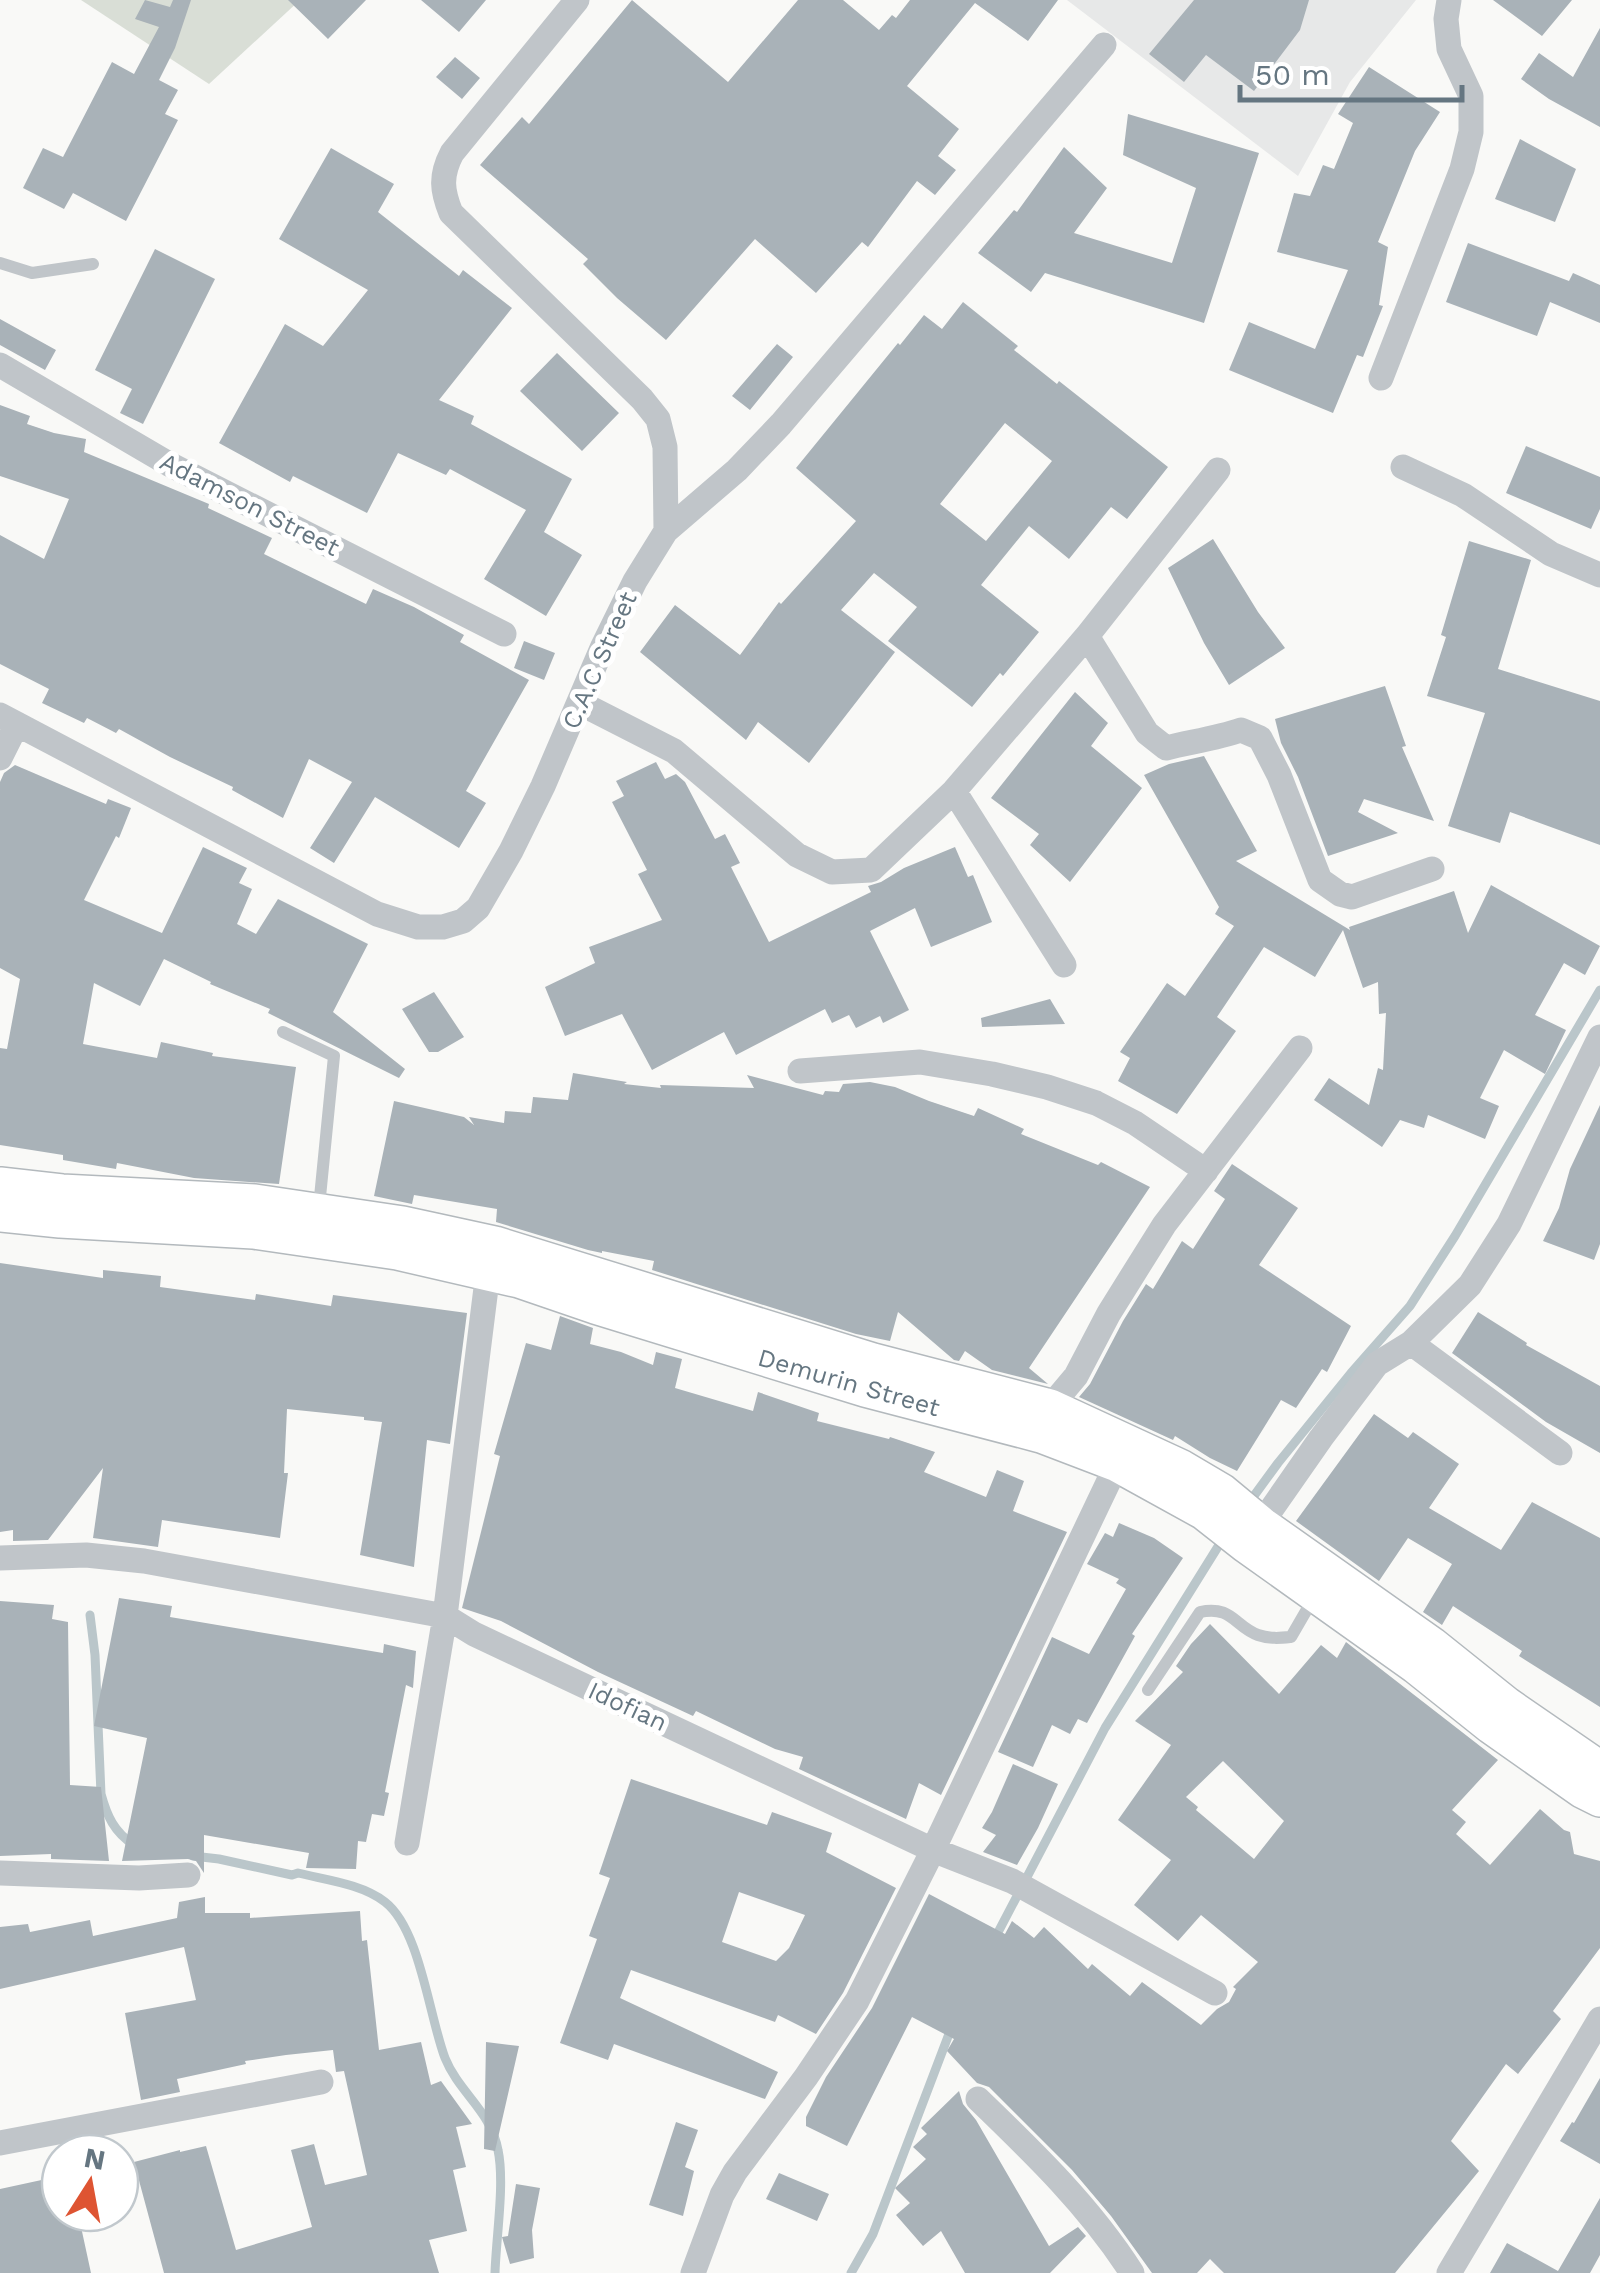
<svg xmlns="http://www.w3.org/2000/svg" width="1600" height="2273" font-family="'Work Sans',sans-serif">
<style>
.built{fill:#e7e8e8}
.green{fill:#d9ded6}
.lines{fill:none;stroke-linecap:round;stroke-linejoin:round}
.stream{stroke:#bac6ca;stroke-width:9}
.building{fill:#a9b2b8;fill-rule:evenodd}
.secondary-casing{stroke:#b3b9bd;stroke-width:38}
.lane{stroke:#c0c5c9;stroke-width:12}
.street{stroke:#c0c5c9;stroke-width:25}
.secondary{stroke:#fff;stroke-width:35}
.labels{text-anchor:middle;stroke-width:10;stroke-linejoin:round;paint-order:stroke}
.street-label{font-size:25px;fill:#657681;stroke:#fff}
</style>
<rect width="100%" height="100%" fill="#f9f9f7"/>
<path class="built" d="M1067,0H1416L1350,82L1298,176Z"/>
<path class="green" d="M81,0H300L209,84Z"/>
<g class="lines">
<path class="stream" d="M1248,1504L1278,1463L1351,1373L1410,1306L1455,1236L1600,990
M90,1615L95,1655L101,1794C107,1816 114,1832 134,1845
M193,1856L219,1859L292,1875L298,1873C326,1880 362,1884 385,1902C420,1929 429,2016 445,2058C459,2093 491,2111 498,2150C505,2183 496,2238 495,2273
M994,1940L1105,1728L1224,1537
M851,2273L873,2234L952,2026"/>
</g>
<path class="building" d="M145,0L170,7L173,0H191L175,48L159,80L178,90L165,114L178,120L126,221L73,193L64,209L23,188L43,148L63,157L112,62L134,74L159,27L135,19Z
M288,0H366L328,39Z
M421,0H486L459,32Z
M632,0L728,82L798,0H843L879,30L892,15L896,18L910,0H1058L1028,41L975,3L907,86L959,129L938,156L956,170L935,195L917,181L868,247L862,242L816,293L755,239L666,340L617,298L583,264L588,259L480,165L522,117L529,124Z
M1194,0H1309L1300,30L1254,91L1206,55L1184,82L1149,54Z
M1493,0H1572L1542,36Z
M1600,28V127L1549,99L1521,79L1539,53L1573,77Z
M455,57L480,78L462,99L436,77Z
M1369,67L1440,112L1415,151L1378,242L1388,247L1379,305L1383,306L1363,357L1357,355L1333,413L1229,370L1249,322L1315,349L1348,270L1277,252L1294,193L1310,196L1323,165L1334,169L1353,123L1338,114Z
M1128,114L1259,153L1204,323L1045,273L1031,292L978,253L1014,210L1017,212L1064,147L1107,188L1074,233L1172,263L1196,188L1123,155Z
M1520,139L1576,169L1555,222L1495,199Z
M331,148L394,184L378,212L459,276L463,270L512,308L439,400L474,416L471,424L572,479L544,532L582,555L546,616L484,579L526,510L450,469L446,475L398,453L367,513L293,476L290,482L219,443L285,324L323,346L368,290L279,239Z
M1468,243L1569,281L1573,273L1600,285V323L1550,302L1537,336L1446,302Z
M155,249L215,279L143,424L120,413L132,389L95,370Z
M963,302L1018,346L1014,350L1057,384L1059,381L1168,467L1127,519L1111,507L1069,559L1029,526L981,585L1039,632L1003,676L1000,673L972,707L888,641L917,607L874,573L841,610L895,652L809,763L758,722L746,740L640,652L675,605L740,655L779,602L781,604L856,521L796,468L898,343L900,345L924,315L942,329ZM1005,423L1052,461L986,541L940,504Z
M0,319L56,350L45,370L0,345Z
M777,344L793,357L750,410L732,396Z
M557,353L619,413L582,451L520,391Z
M0,405L30,416L27,424L54,433L86,439L84,452L209,504L208,508L272,538L264,554L323,583L366,604L373,589L414,607L464,635L460,642L529,680L466,791L486,803L459,848L375,797L334,863L310,848L352,782L309,759L283,818L232,790L233,787L170,757L119,729L116,733L87,718L84,723L42,703L49,689L0,664V535L44,559L69,499L0,476Z
M1526,446L1600,477V509L1591,529L1506,493Z
M1213,539L1258,612L1285,648L1229,685L1204,643L1168,568Z
M1469,541L1531,560L1498,669L1600,701V845L1510,812L1500,843L1448,826L1485,713L1427,696L1446,637L1441,635Z
M524,641L555,653L544,680L514,668Z
M1385,686L1406,746L1402,747L1434,821L1364,799L1358,812L1398,833L1328,856L1298,777L1281,743L1275,719Z
M1075,692L1108,723L1091,746L1142,788L1070,882L1030,845L1039,834L991,798Z
M1204,756L1257,851L1236,861L1350,930L1349,927L1454,891L1468,933L1491,885L1600,946L1585,975L1564,963L1535,1015L1566,1030L1545,1074L1504,1050L1480,1098L1499,1106L1485,1139L1428,1115L1424,1128L1400,1120L1382,1147L1314,1100L1329,1078L1369,1105L1378,1068L1383,1070L1386,1013L1379,1014L1378,982L1363,988L1343,930L1315,977L1264,947L1217,1017L1236,1031L1177,1114L1118,1081L1130,1058L1120,1052L1167,983L1185,996L1234,926L1215,914L1219,907L1144,775L1169,764Z
M656,762L665,779L676,774L685,782L715,839L725,834L740,863L731,867L769,942L871,892L868,886L881,882L904,868L955,847L968,877L973,875L992,922L931,947L915,908L870,931L909,1010L883,1023L880,1016L856,1028L849,1015L832,1023L825,1009L736,1055L724,1032L652,1070L622,1014L565,1036L545,987L595,963L589,947L662,920L638,874L647,870L612,802L624,796L616,781Z
M15,765L106,804L108,799L131,808L119,838L116,836L84,900L162,933L203,847L247,868L239,883L252,889L237,924L256,934L278,899L368,944L333,1012L405,1069L399,1078L268,1013L270,1009L210,984L211,982L164,959L140,1006L94,983L83,1044L157,1058L161,1042L213,1053L212,1056L296,1067L279,1184L194,1178L117,1163L116,1169L63,1160V1155L0,1145V1048L7,1049L20,979L0,968V782L4,773Z
M434,992L464,1037L438,1052H429L402,1009Z
M1050,999L1065,1024L982,1027L981,1018Z
M573,1073L627,1082L624,1084L661,1088L660,1085L754,1088L747,1075L823,1095L825,1091L839,1092L843,1084L870,1082L895,1087L929,1101L974,1116L978,1108L1024,1129L1021,1134L1098,1165L1101,1162L1150,1187L1029,1368L1048,1384L992,1370L965,1351L959,1361L954,1360L898,1312L890,1341L856,1334L652,1270L654,1261L602,1251V1253L588,1250L496,1222L497,1209L414,1195L412,1204L374,1196L394,1101L464,1117L474,1125L469,1117L504,1123L505,1111L531,1113L533,1097L568,1100Z
M1600,1105V1244L1594,1260L1543,1241L1559,1208L1570,1169Z
M1232,1164L1298,1208L1259,1265L1351,1326L1327,1372L1322,1369L1296,1408L1281,1400L1237,1471L1210,1458L1175,1436L1173,1440L1079,1397L1090,1384L1123,1321L1146,1284L1153,1289L1182,1241L1193,1249L1225,1199L1214,1191Z
M0,1263L103,1278V1270L161,1276L160,1287L255,1300L256,1294L331,1306L333,1295L467,1313L450,1444L427,1440L414,1567L360,1555L382,1422L364,1420V1417L287,1409L284,1473H288L280,1538L162,1520L158,1547L93,1538L103,1468L48,1540L13,1541V1530L0,1532Z
M1478,1312L1527,1343L1526,1345L1600,1386V1453L1546,1422L1452,1353Z
M560,1316L593,1328L590,1344L621,1352L653,1365L656,1352L682,1359L675,1388L753,1411L758,1392L819,1413L817,1421L889,1439L890,1437L935,1452L924,1472L986,1497L997,1470L1024,1481L1013,1511L1067,1532L941,1795L919,1783L906,1819L799,1769L803,1757L775,1749L696,1711L693,1716L598,1672L501,1621L462,1608L500,1456L494,1454L526,1343L551,1350Z
M1374,1414L1408,1438L1413,1432L1459,1464L1429,1508L1501,1550L1532,1502L1600,1538V1707L1519,1656L1522,1651L1453,1606L1442,1625L1423,1612L1452,1564L1408,1538L1379,1581L1296,1521Z
M1119,1523L1154,1538L1183,1558L1132,1634L1135,1636L1087,1723L1078,1719L1070,1734L1052,1725L1033,1767L998,1752L1052,1637L1089,1654L1126,1589L1116,1583L1119,1579L1087,1564L1105,1533L1113,1537Z
M119,1598L172,1606L170,1617L383,1653L384,1644L416,1651L413,1688L406,1685L385,1792L389,1793L384,1816L372,1814L366,1842L358,1841L356,1869L306,1868L309,1853L204,1835V1873L196,1861L188,1859L122,1861L147,1738L94,1726Z
M0,1601L54,1605L52,1619L68,1622L70,1785L101,1787L109,1861L51,1859V1854L0,1856Z
M1210,1624L1279,1694L1321,1645L1337,1658L1346,1642L1498,1760L1452,1810L1466,1822L1456,1834L1490,1865L1540,1809L1564,1830L1570,1832L1574,1854L1600,1861V1948L1553,2011L1561,2019L1518,2074L1506,2064L1451,2141L1479,2171L1395,2273H1224L1210,2259L1197,2273H1152L1111,2216L1072,2170L989,2087L977,2083L947,2051L954,2039L912,2017L847,2146L806,2126V2117L826,2077L872,2008L929,1894L1005,1934L1012,1921L1034,1938L1044,1927L1088,1969L1092,1964L1130,1996L1142,1982L1201,2025L1217,2009L1229,2002L1236,1989L1233,1987L1258,1962L1201,1915L1178,1941L1134,1905L1171,1860L1118,1820L1171,1745L1135,1721L1183,1672L1176,1666L1191,1644ZM1223,1761L1284,1821L1254,1859L1196,1810L1198,1807L1186,1797Z
M1013,1764L1058,1784L1038,1828L1017,1865L983,1852L996,1835L982,1828L992,1812Z
M631,1779L767,1825L772,1812L832,1833L826,1852L896,1888L843,1993L816,2034L778,2015L775,2022L631,1970L620,1998L778,2072L765,2099L614,2044L608,2060L560,2043L597,1939L589,1936L610,1878L599,1874ZM739,1892L805,1915L789,1948L776,1961L722,1942Z
M205,1897V1913H250V1918L360,1911L362,1941L367,1940L379,2050L421,2042L431,2085L441,2081L472,2124L456,2127L466,2167L453,2170L467,2231L429,2240L439,2273H164L134,2162L180,2150V2152L206,2146L236,2250L312,2227L291,2150L314,2144L325,2185L367,2175L344,2071L336,2072L333,2050L286,2055L245,2061L246,2064L177,2079L180,2092L141,2100L125,2013L196,2000L184,1947L0,1989V1927L28,1924L30,1932L90,1920L93,1936L177,1918L179,1902Z
M486,2042L519,2046L495,2151L484,2149Z
M1600,2078V2164L1560,2141L1572,2122L1574,2123Z
M959,2091L963,2104L976,2120L1049,2246L1078,2227L1086,2236L1050,2273H965L941,2231L923,2246L896,2215L910,2203L895,2188L926,2159L913,2147L927,2134L921,2128Z
M676,2122L698,2130L685,2167L694,2171L683,2216L649,2205Z
M779,2173L829,2194L817,2221L766,2199Z
M60,2176V2213H78L91,2273H0V2189Z
M516,2184L540,2188L532,2230L534,2258L510,2264L502,2237L508,2236Z
M1600,2198V2255L1590,2273H1490L1507,2243L1558,2271Z"/>
<g class="lines">
<g class="secondary-casing">
<path id="secondary" d="M0,1185L62,1192L255,1202L403,1224L495,1244L873,1361L1050,1407L1182,1468L1221,1491L1262,1525L1432,1645L1507,1705L1600,1769
M0,1214L60,1220L253,1231L397,1252L519,1280L595,1306L865,1389L1041,1435L1117,1464L1204,1512L1246,1545L1416,1666L1491,1726L1582,1790L1600,1799"/>
</g>
<path class="lane" d="M0,263L32,273L93,264
M283,1032L334,1056L319,1207
M1148,1690L1200,1612C1232,1605 1235,1627 1258,1635C1270,1639 1280,1638 1291,1637L1313,1599"/>
<path class="street" d="M0,365L169,464L504,634
M1381,378L1462,169L1471,132V96L1449,49L1446,19L1449,0
M1403,467L1463,495L1551,554L1600,575
M666,531L737,470L781,424L1104,45
M1087,636L1147,733L1166,748C1190,742 1218,738 1241,730L1260,738L1279,775L1320,880L1340,894L1352,897L1432,869
M580,703L674,751L797,855L832,872L871,870L954,791L1087,636L1218,470
M0,715L377,914L418,927H443L463,921L478,908L511,851L543,786L603,646L635,581L666,531L665,447L658,419L642,399L451,213C442,191 440,176 452,153L577,0
M0,758L17,724
M954,791L1064,965
M800,1071L920,1062L992,1074L1047,1087L1096,1103L1135,1123L1206,1171
M1411,1343L1560,1453
M1050,1407L1076,1376L1109,1313L1164,1225L1300,1048
M1252,1537L1321,1438L1377,1364L1411,1343L1470,1285L1509,1224L1600,1037
M0,1558L86,1555L144,1561L445,1616L474,1634L933,1850L1012,1881L1215,1993
M407,1843L445,1616L488,1272
M0,1873L139,1878L188,1875
M978,2099C1034,2153 1090,2207 1132,2273
M0,2143L321,2082
M693,2273L722,2195L735,2172L806,2077L857,2001L933,1850L1117,1464
M1449,2273L1600,2019"/>
<use href="#secondary" class="secondary"/>
</g>
<g class="labels">
<g class="street-label">
<text transform="translate(250 504) rotate(27)" y="9">Adamson Street</text>
<text transform="translate(599 660) rotate(-66)" y="9">C.A.C Street</text>
<text transform="translate(849 1382) rotate(16)" y="9">Demurin Street</text>
<text transform="translate(628 1706) rotate(25)" y="9">Idofian</text>
</g>
</g>
<g transform="translate(90 2183) rotate(11)"><circle r="48" fill="#ffffff" stroke="#c1c8cd" stroke-width="2.5"/>
<path d="M0-8L18 38L0 25L-18 38Z" fill="#de5432"/>
<text y="-15" font-size="28" font-weight="bold" text-anchor="middle" fill="#657681">N</text>
</g>
<path d="M1240 85v15h222v-15" fill="none" stroke="#657681" stroke-width="5"/>
<text x="1255" y="85" font-size="30" fill="#657681" stroke="#ffffff" stroke-width="8" paint-order="stroke">50 m</text>
</svg>
